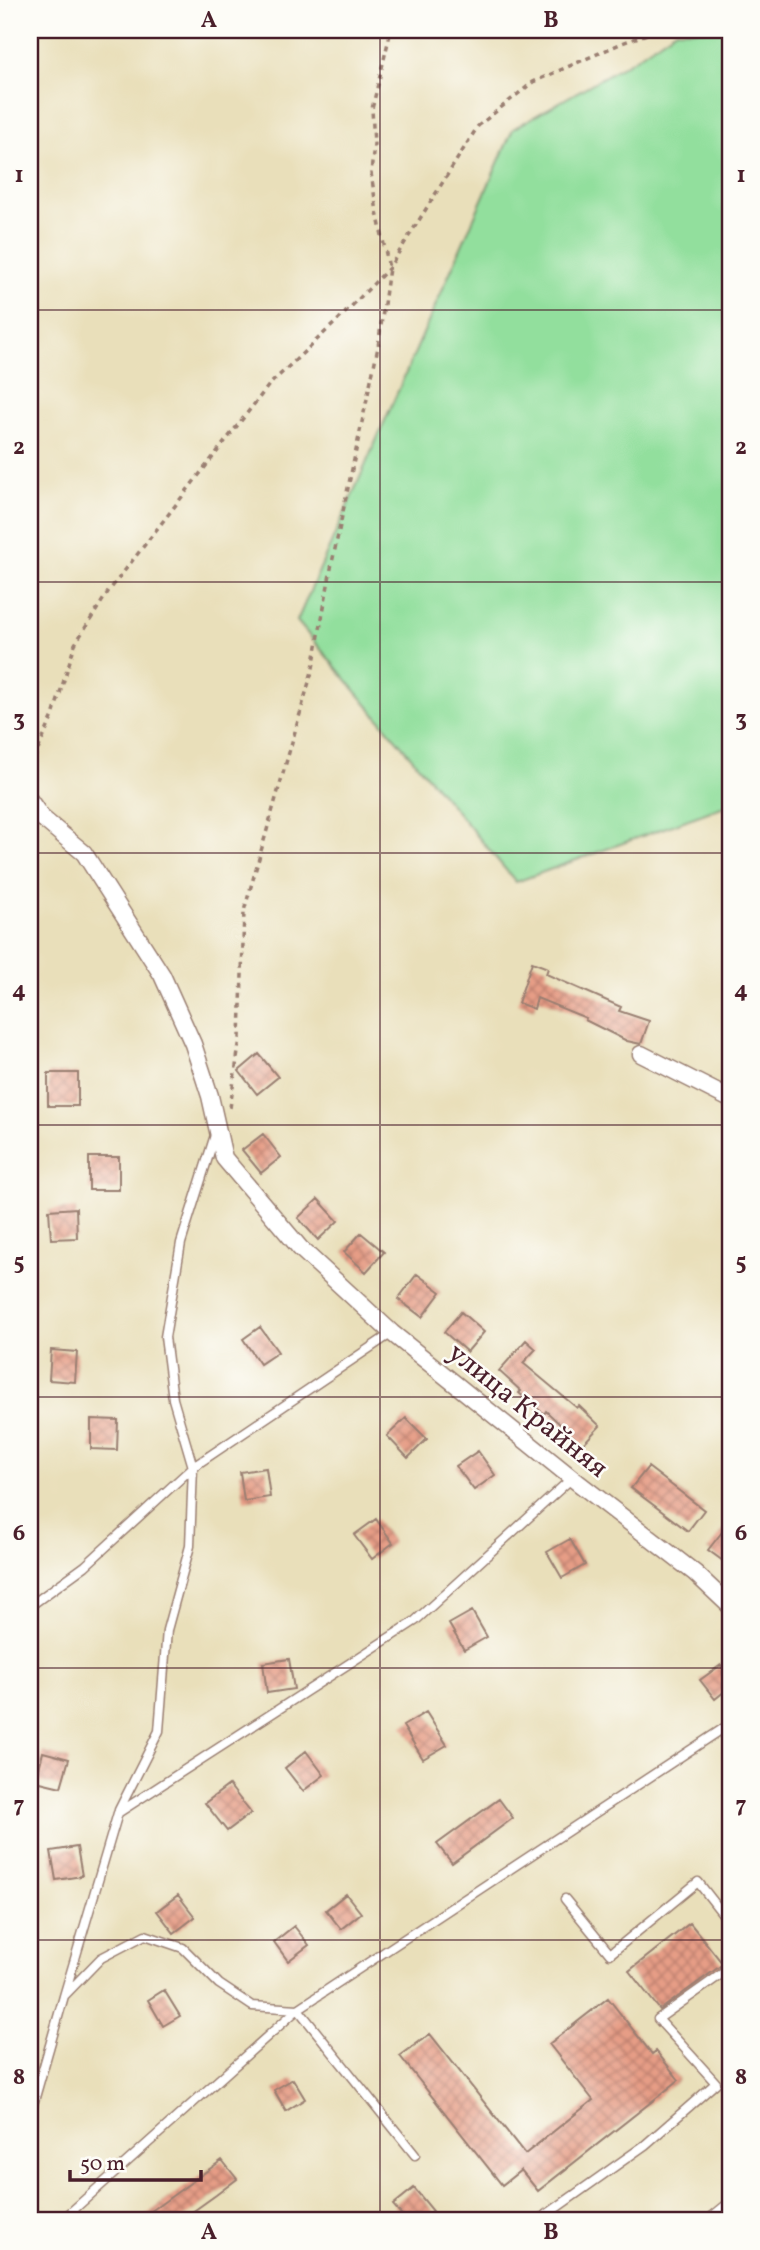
<svg xmlns="http://www.w3.org/2000/svg" width="760" height="2250" font-family="Vollkorn,serif">
<style>
.green{fill:#92df9d;stroke:#6e7f64;stroke-width:2}
.building{fill:url(#building-cross-hatch)}
.lines{fill:none;stroke-linecap:round;stroke-linejoin:round}
.service-casing{stroke:#9a7f72;stroke-width:11}
.minor-casing{stroke:#9a7f72;stroke-width:19}
.path{stroke:#9a7f72;stroke-width:3.5;stroke-dasharray:5 5;stroke-linecap:butt}
.service{stroke:#fff;stroke-width:8}
.minor{stroke:#fff;stroke-width:16}
.grid{fill:none;stroke:#4a1f2b;stroke-width:2;stroke-opacity:0.55}
.labels{text-anchor:middle;stroke-width:5;stroke-linejoin:round;paint-order:stroke}
.street-label{font-size:28px;fill:#4a1f2b;stroke:#fdfcf7}
.neatline{fill:none;stroke:#4a1f2b;stroke-width:2.5}
.grid-label{font-size:23px;text-anchor:middle;font-weight:bold;fill:#4a1f2b}
</style>
<defs>
<pattern id="building-cross-hatch" width="8" height="8" patternUnits="userSpaceOnUse" patternTransform="scale(1.75)"><rect width="8" height="8" fill="#e69d86"/><path d="M0 0l8 8M0 8l8-8" fill="none" stroke="#bc7f6e"/></pattern>
</defs>
<rect width="100%" height="100%" fill="#fdfcf7"/>
<filter id="ink" filterUnits="userSpaceOnUse"><feTurbulence type="fractalNoise" baseFrequency=".0143" numOctaves="2"/><feDisplacementMap in="SourceGraphic" scale="14" xChannelSelector="R" yChannelSelector="G"/><feConvolveMatrix kernelMatrix="1 2 1 2 8 2 1 2 1" color-interpolation-filters="sRGB"/></filter>
<filter id="wash" filterUnits="userSpaceOnUse"><feTurbulence type="fractalNoise" baseFrequency=".00686" numOctaves="4" result="noise"/><feDisplacementMap in="SourceGraphic" scale="28" xChannelSelector="R" yChannelSelector="G"/><feGaussianBlur stdDeviation="1.57" result="paint"/><feColorMatrix in="noise" values="0 0 0 0 0 0 0 0 0 0 0 0 0 0 0 0 0 1.4 0 .05"/><feComposite in="paint" operator="in"/></filter>
<g filter="url(#wash)">
<rect width="100%" height="100%" fill="#e9dfba"/>
<path class="green" d="M676,30H730V804L516,882L297,621L513,129L633,60Z"/>
<g id="blocks">
<path class="building" d="M532,962L548,968L546,974L621,1007L619,1011L649,1021L641,1044L627,1041L585,1020L586,1018L537,998L534,1009L518,1003Z
M259,1054L278,1077L257,1094L239,1071Z
M48,1073H78V1106H48Z
M263,1134L281,1157L261,1173L242,1150Z
M89,1157H119V1190H89Z
M318,1199L338,1221L318,1240L298,1218Z
M76,1208L77,1238L51,1239L49,1210Z
M361,1233L384,1252L366,1272L344,1252Z
M417,1274L441,1292L422,1317L398,1299Z
M461,1312L484,1332L467,1352L444,1332Z
M260,1327L278,1352L260,1364L243,1339Z
M526,1340L536,1349L523,1363L577,1408L579,1406L600,1426L582,1445L546,1411L544,1414L519,1393L521,1391L499,1371Z
M51,1350L77,1352L75,1382L49,1380Z
M406,1418L427,1439L408,1458L387,1436Z
M91,1419L118,1420L117,1450L91,1449Z
M478,1451L495,1475L474,1490L456,1466Z
M648,1467L704,1510L688,1531L631,1488Z
M266,1468L270,1497L244,1501L240,1472Z
M376,1519L393,1543L372,1559L354,1535Z
M730,1522V1566L708,1550Z
M570,1539L585,1565L562,1578L547,1552Z
M472,1611L487,1637L464,1650L449,1624Z
M289,1659L294,1689L267,1693L263,1663Z
M721,1665L730,1677V1687L715,1699L700,1680Z
M426,1712L447,1745L423,1759L403,1726Z
M306,1751L324,1775L303,1791L285,1768Z
M43,1752L69,1759L61,1787L36,1781Z
M229,1785L251,1813L227,1831L205,1803Z
M499,1799L513,1818L452,1863L437,1844Z
M77,1847L82,1876L56,1880L51,1851Z
M346,1894L361,1913L341,1929L326,1910Z
M178,1895L195,1917L174,1933L157,1911Z
M690,1923L723,1964L660,2010L629,1971Z
M294,1926L309,1945L288,1961L274,1942Z
M164,1990L180,2016L163,2026L148,2000Z
M608,1998L652,2054L656,2051L679,2080L538,2191L521,2170L502,2185L400,2056L430,2034L525,2154L593,2100L549,2044Z
M293,2079L305,2099L286,2111L274,2090Z
M222,2160L237,2179L216,2195L181,2220H139Z
M414,2188L433,2211L421,2220H406L393,2205Z"/>
</g>
</g>
<g filter="url(#ink)">
<use href="#blocks" fill-opacity="0" stroke="#9a7f72" stroke-width="2"/>
<g class="lines">
<g class="service-casing">
<path id="service" d="M30,1606L85,1566L193,1467L392,1333
M119,1810L159,1731L167,1630L190,1546L193,1467L173,1399L165,1337L181,1243L216,1132
M565,1899L610,1954L698,1882L730,1923
M64,1996L118,1813L415,1621L572,1478
M30,2115L64,1996L101,1958L145,1935L183,1948L219,1984L252,2006L298,2009
M415,2155L298,2009L730,1724
M62,2220L298,2009
M539,2220L645,2145L716,2083L658,2019L730,1968"/>
</g>
<g class="minor-casing">
<path id="minor" d="M30,801L41,817L84,853L162,975L193,1044L210,1096L224,1158L300,1248L392,1333L572,1478L695,1573L730,1606
M641,1054L730,1099
M714,2220L730,2207"/>
</g>
<path class="path" d="M30,768L53,716L75,644L108,592L269,385L339,319L389,268L478,126L533,82L622,43L658,30
M230,1108L240,1038L244,911L313,668L332,563L378,347L389,268L377,212L371,173L374,144L372,109L391,30"/>
<use href="#service" class="service"/>
<use href="#minor" class="minor"/>
</g>
</g>
<path class="grid" d="M380,30V2220M30,310H730M30,582H730M30,853H730M30,1125H730M30,1397H730M30,1668H730M30,1940H730"/>
<g class="labels">
<g class="street-label">
<text transform="translate(529 1409) rotate(39)" y="10">улица Крайняя</text>
</g>
</g>
<rect width="760" height="2250" fill="none" stroke="#fdfcf7" stroke-width="77"/>
<path d="M70 2170v10h131v-10" fill="none" stroke="#4a1f2b" stroke-width="3.5"/>
<text x="80" y="2170" font-size="21" fill="#4a1f2b" stroke="#fdfcf7" stroke-width="5" paint-order="stroke">50 m</text>
<rect x="38" y="38" width="684" height="2174" class="neatline"/>
<g class="grid-label">
<text x="209" y="27">A</text>
<text x="551" y="27">B</text>
<text x="19" y="182">1</text>
<text x="741" y="182">1</text>
<text x="19" y="454">2</text>
<text x="741" y="454">2</text>
<text x="19" y="726">3</text>
<text x="741" y="726">3</text>
<text x="19" y="997">4</text>
<text x="741" y="997">4</text>
<text x="19" y="1269">5</text>
<text x="741" y="1269">5</text>
<text x="19" y="1540">6</text>
<text x="741" y="1540">6</text>
<text x="19" y="1812">7</text>
<text x="741" y="1812">7</text>
<text x="19" y="2084">8</text>
<text x="741" y="2084">8</text>
<text x="209" y="2239">A</text>
<text x="551" y="2239">B</text>
</g>
</svg>
